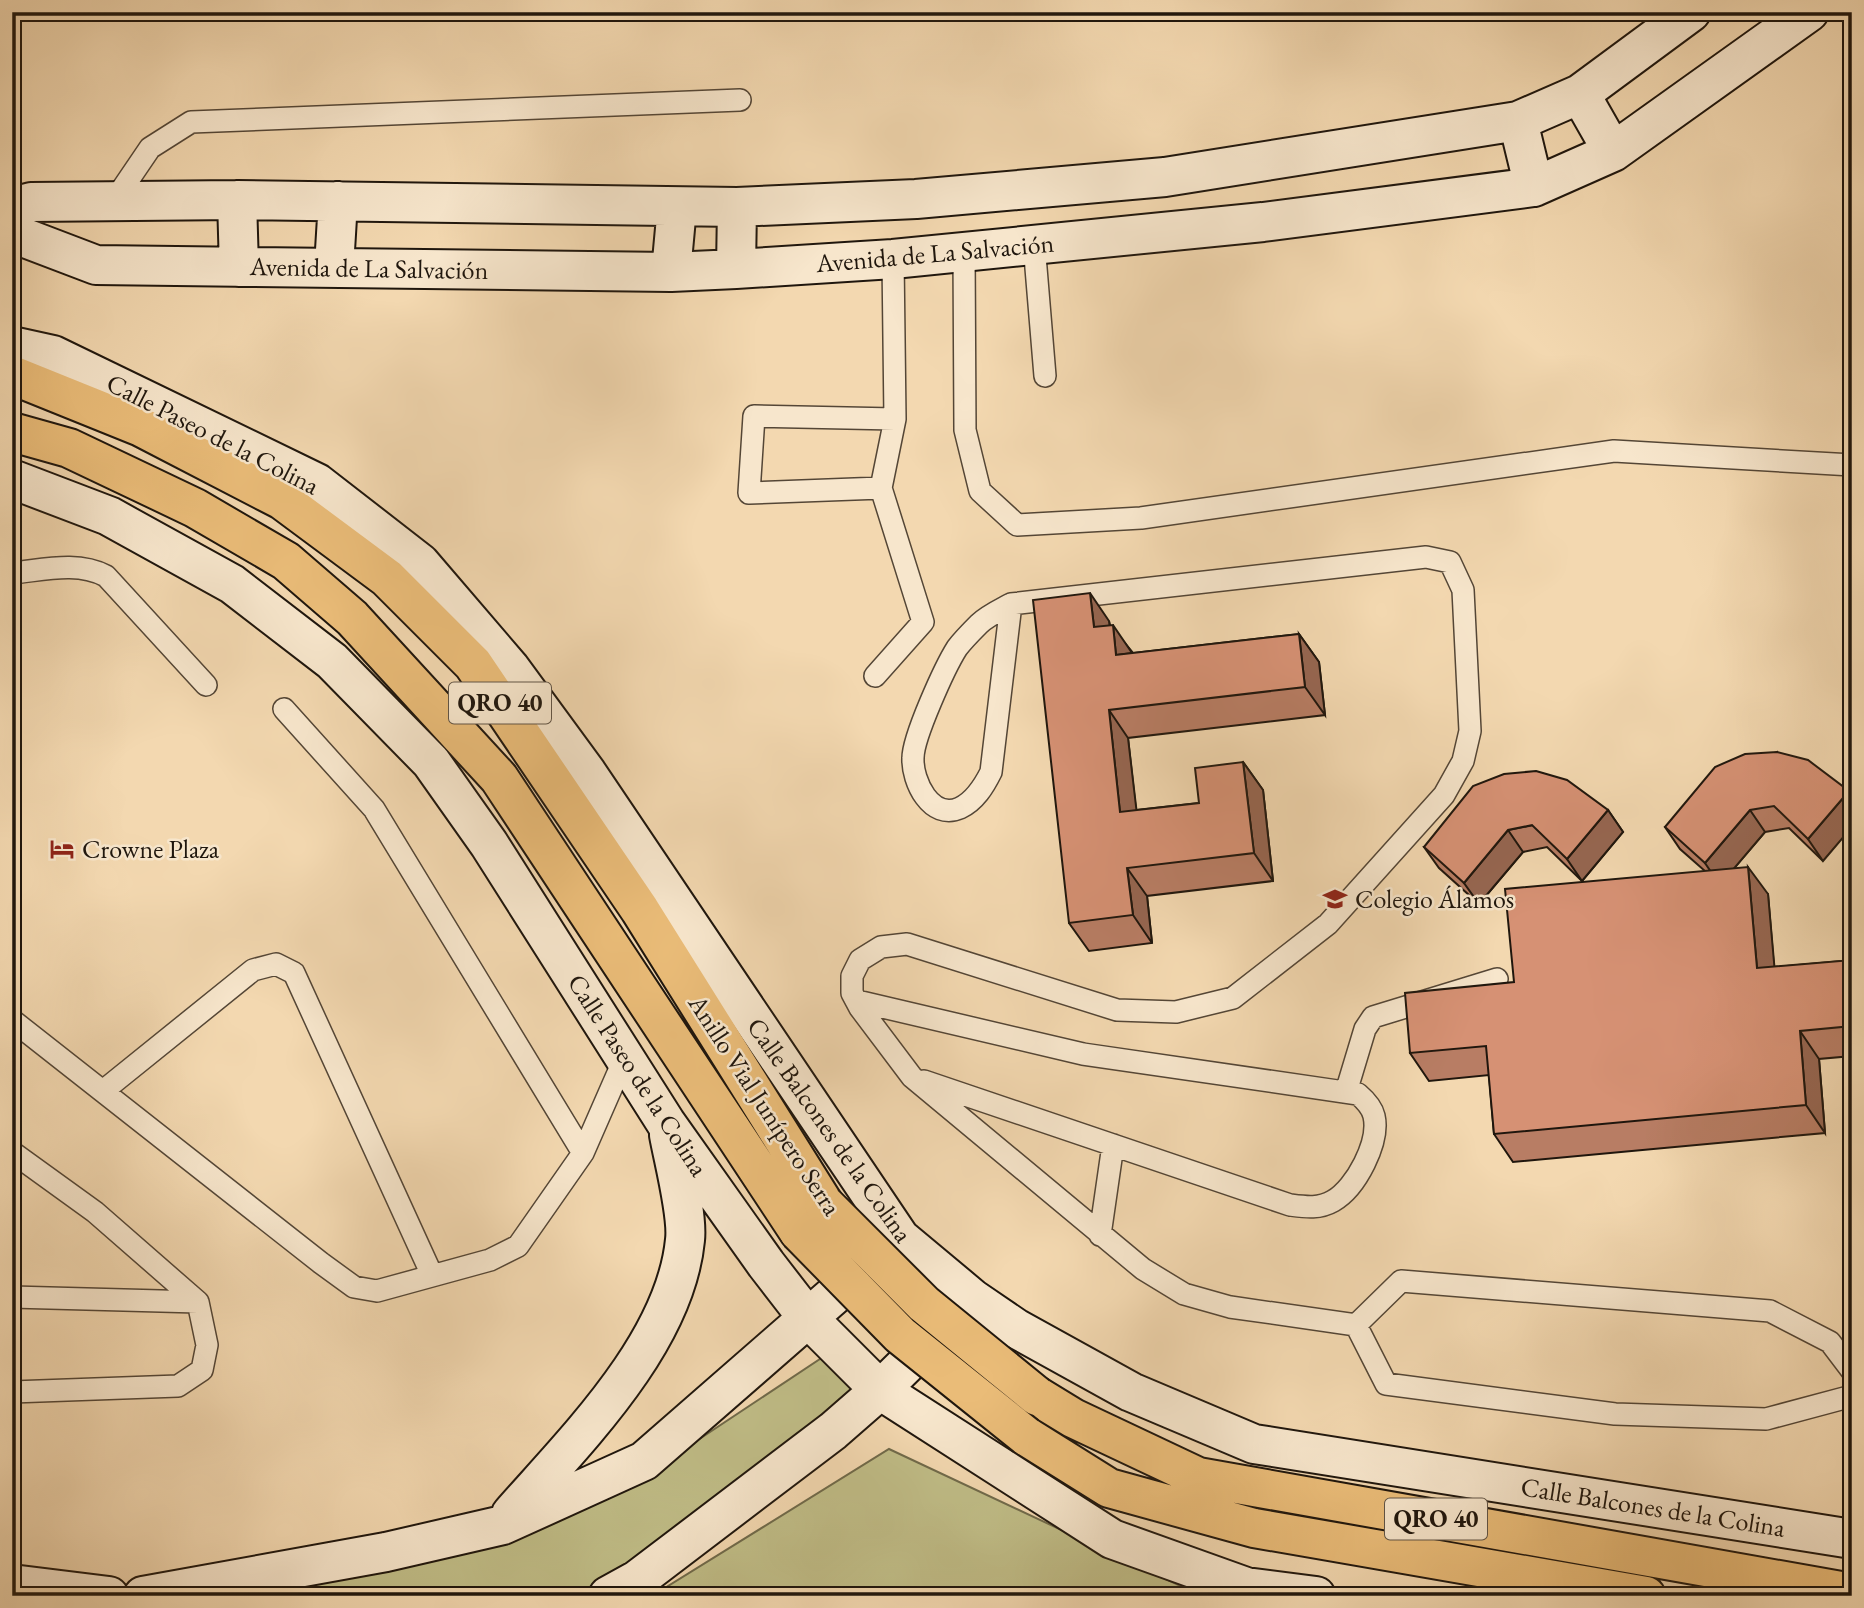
<svg xmlns="http://www.w3.org/2000/svg" width="1864" height="1608" font-family="'EB Garamond',serif">
<style>
.green{fill:#c0bd87;stroke:#706a4a;stroke-width:2}
.lines{fill:none;stroke-linecap:round;stroke-linejoin:round}
.lane-casing{stroke:#544636;stroke-width:24}
.secondary-casing{stroke:#1f160d;stroke-width:42}
.highway-casing{stroke:#1f160d;stroke-width:42}
.lane{stroke:#f7e6cc;stroke-width:21}
.secondary{stroke:#f7e6cc;stroke-width:38}
.highway{stroke:#eabc78;stroke-width:38}
.highway-bridge-casing{stroke:#1f160d;stroke-width:42;stroke-linecap:butt}
.highway-bridge{stroke:#eabc78;stroke-width:38}
.wall{fill:#b87d64;stroke:#1f160d;stroke-width:2}
.shaded-wall{fill:#966651;stroke:#1f160d;stroke-width:2}
.building{fill:#d69174;stroke:#1f160d;stroke-width:2}
.labels{text-anchor:middle;stroke-width:5;stroke-linejoin:round;paint-order:stroke}
.shield{fill:#f7e6cc;stroke:#605446;stroke-width:2}
.shield-label{font-size:24px;font-weight:bold;fill:#1f160d}
.street-label{font-size:26px;fill:#1f160d;stroke:#f7e6cc}
.poi-label{font-size:26px;fill:#1f160d;stroke:#f7e6cc;text-anchor:start}
</style>
<rect width="100%" height="100%" fill="#f3d8b0"/>
<filter id="stains"><feTurbulence type="fractalNoise" baseFrequency=".00286" numOctaves="4"/><feColorMatrix values="0 0 0 0 .2 0 0 0 0 .09 0 0 0 0 .02 0 0 0 .5 -.17"/></filter>
<radialGradient id="worn" r=".72"><stop offset=".6" stop-color="#630" stop-opacity="0"/><stop offset="1" stop-color="#630" stop-opacity=".3"/></radialGradient>
<path class="green" d="M829,1353L863,1388L618,1574L571,1596H194L624,1489Z
M889,1449L1202,1596H652Z"/>
<g class="lines">
<g class="lane-casing">
<path id="lane" d="M114,201L150,148L191,122L740,100
M1034,244L1045,376
M964,251L965,430L980,491L1017,525L1141,518L1614,451L1852,465
M893,259L895,419
M12,573C44,570 77,561 106,576L206,685
M1011,604L991,772C984,786 975,801 960,808C931,821 912,781 913,758C913,737 945,667 957,648C963,640 972,631 979,624C987,616 1000,610 1011,604L1426,557L1450,562L1463,590L1470,731L1463,761L1444,795L1328,924L1233,998L1176,1012L1117,1010L907,944L881,947L860,960L852,976V993L860,1008L912,1077L1143,1269L1184,1294L1230,1307L1356,1325
M875,676L923,622L881,488L895,419L754,416L749,493L881,488
M284,709L374,809L583,1153
M857,1001L1083,1054L1358,1094C1365,1100 1372,1107 1374,1116C1380,1142 1356,1188 1333,1201C1319,1209 1306,1207 1290,1205L924,1081
M12,1020L321,1263L354,1287L377,1291L490,1260L518,1246L583,1153L625,1057
M103,1091L253,970L276,964L294,973L432,1275
M1346,1092L1365,1029L1373,1017L1497,979
M12,1152L95,1212L198,1302L12,1297
M1100,1235L1113,1145
M1356,1325L1386,1384L1615,1414L1766,1419L1852,1396
M1356,1325L1401,1281L1770,1311L1830,1342L1852,1371
M12,1392L178,1386L202,1370L207,1345L198,1302"/>
</g>
<g class="secondary-casing">
<path id="secondary" d="M1580,94L1613,152
M1518,121L1534,187
M237,200L239,267
M12,207L31,202L237,200L737,207L916,199L1165,177L1518,121L1580,94L1691,12
M12,233L96,265L671,272L736,269L893,259L1263,222L1534,187L1613,152L1809,12
M334,267L338,201
M736,269L737,207
M671,272L677,207
M12,346L53,355L317,483L420,563L510,668L587,773L900,1238L973,1299L1017,1329L1131,1392L1254,1444L1852,1539
M12,479L109,516L232,584L332,661L431,762L489,844L666,1123L766,1264L807,1317L880,1390L1112,1539L1246,1587L1316,1596
M511,1514C576,1440 675,1343 685,1240C688,1215 674,1162 669,1135
M12,1584L109,1596
M143,1596L386,1552L503,1525L644,1461L872,1262
M608,1596L637,1580L833,1431L880,1390L944,1327"/>
</g>
<g class="highway-casing">
<path id="highway" d="M12,375L141,427L282,500L387,578L473,664L640,910L824,1204
M12,432L69,448L195,508L286,561L352,618L499,778L799,1232
M1037,1396L1073,1418L1198,1477L1852,1593
M1026,1436L1109,1488L1254,1528L1646,1596"/>
</g>
<use href="#lane" class="lane"/>
<use href="#secondary" class="secondary"/>
<use href="#highway" class="highway"/>
<g class="highway-bridge-casing">
<path id="highway-bridge" d="M824,1204L924,1304L1037,1396
M799,1232L900,1335L1026,1436"/>
</g>
<use href="#highway-bridge" class="highway-bridge"/>
</g>
<path class="wall" d="M1109,621L1110,625L1133,653L1299,634L1319,662L1325,715L1128,738L1136,810L1199,803L1243,762L1263,790L1273,881L1147,896L1152,943L1089,951L1069,923Z
M1777,752L1823,861L1789,828L1765,832L1734,868L1768,894L1774,967L1852,960V1056L1819,1059L1825,1133L1513,1162L1494,1134L1489,1075L1429,1081L1410,1053L1514,982L1705,871L1680,849L1665,827Z
M1608,810L1623,832L1582,881L1547,847L1523,852L1479,904L1439,868L1424,847Z"/>
<path class="shaded-wall" d="M1090,593L1109,621L1113,655L1094,627Z
M1113,625L1132,653L1116,655Z
M1299,634L1319,662L1325,715L1305,687Z
M1109,710L1128,738L1140,840L1120,812Z
M1243,762L1263,790L1273,881L1254,853Z
M1849,791L1852,795V827L1823,861L1808,839Z
M1608,810L1623,832L1582,881L1567,859Z
M1750,810L1765,832L1720,885L1705,863Z
M1508,830L1523,852L1479,904L1464,883Z
M1748,867L1768,894L1777,996L1757,968Z
M1127,868L1147,896L1152,943L1133,915Z
M1800,1031L1819,1059L1825,1133L1806,1105Z"/>
<path class="building" d="M1090,593L1094,627L1113,625L1116,655L1299,634L1305,687L1109,710L1120,812L1199,803L1195,768L1243,762L1254,853L1127,868L1133,915L1069,923L1033,600Z
M1777,752L1808,760L1849,791L1808,839L1774,806L1750,810L1705,863L1665,827L1715,767L1745,754Z
M1536,771L1567,780L1608,810L1567,859L1532,825L1508,830L1464,883L1424,847L1473,786L1504,774Z
M1748,867L1757,968L1852,960V1026L1800,1031L1806,1105L1494,1134L1486,1046L1410,1053L1405,993L1514,982L1505,889Z"/>
<defs>
<g id="hotel-bare" transform="scale(1.89)"><path d="M-6-4.5h1.5V1H6V5H4.5V3h-9V5H-6ZM-4 0a1.8 1.8 0 1 1 3.6 0ZM.5 0V-2.5h3Q6-2.5 6 0Z" fill="#8f2418" stroke="#f7e6cc" stroke-width="2.5" paint-order="stroke"/></g>
<g id="school-bare" transform="scale(1.89)"><path d="M0-5L7-2L0 1L-7-2ZM-4 1L0 2.5L4 1V4Q0 6-4 4Z" fill="#8f2418" stroke="#f7e6cc" stroke-width="2.5" paint-order="stroke"/></g>
</defs>
<g fill-rule="evenodd">
<use href="#hotel-bare" x="62" y="849"/>
<use href="#school-bare" x="1335" y="899"/>
</g>
<g class="labels">
<g class="shield">
<rect x="449" y="682.5" width="102" height="41" rx="5"/>
<rect x="1385" y="1498.5" width="102" height="41" rx="5"/>
</g>
<g class="shield-label">
<text x="500" y="711">QRO 40</text>
<text x="1436" y="1527">QRO 40</text>
</g>
<g class="street-label">
<text transform="translate(935 253) rotate(-5)" y="9">Avenida de La Salvación</text>
<text transform="translate(369 268) rotate(1)" y="9">Avenida de La Salvación</text>
<text transform="translate(213 434) rotate(27)" y="9">Calle Paseo de la Colina</text>
<text transform="translate(638 1075) rotate(57)" y="9">Calle Paseo de la Colina</text>
<text transform="translate(765 1105) rotate(57)" y="9">Anillo Vial Junípero Serra</text>
<text transform="translate(830 1130) rotate(55)" y="9">Calle Balcones de la Colina</text>
<text transform="translate(1653 1507) rotate(9)" y="9">Calle Balcones de la Colina</text>
</g>
<g class="poi-label">
<text x="82" y="858">Crowne Plaza</text>
<text x="1355" y="908">Colegio Álamos</text>
</g>
</g>
<rect width="1864" height="1608" fill="none" stroke="#f3d8b0" stroke-width="42"/>
<rect x="14" y="14" width="1836" height="1580" fill="none" stroke="#1f160d" stroke-width="3.5"/>
<rect x="21" y="21" width="1822" height="1566" fill="none" stroke="#1f160d" stroke-width="2"/>
<rect width="100%" height="100%" filter="url(#stains)"/>
<rect width="100%" height="100%" fill="url(#worn)"/>
</svg>
